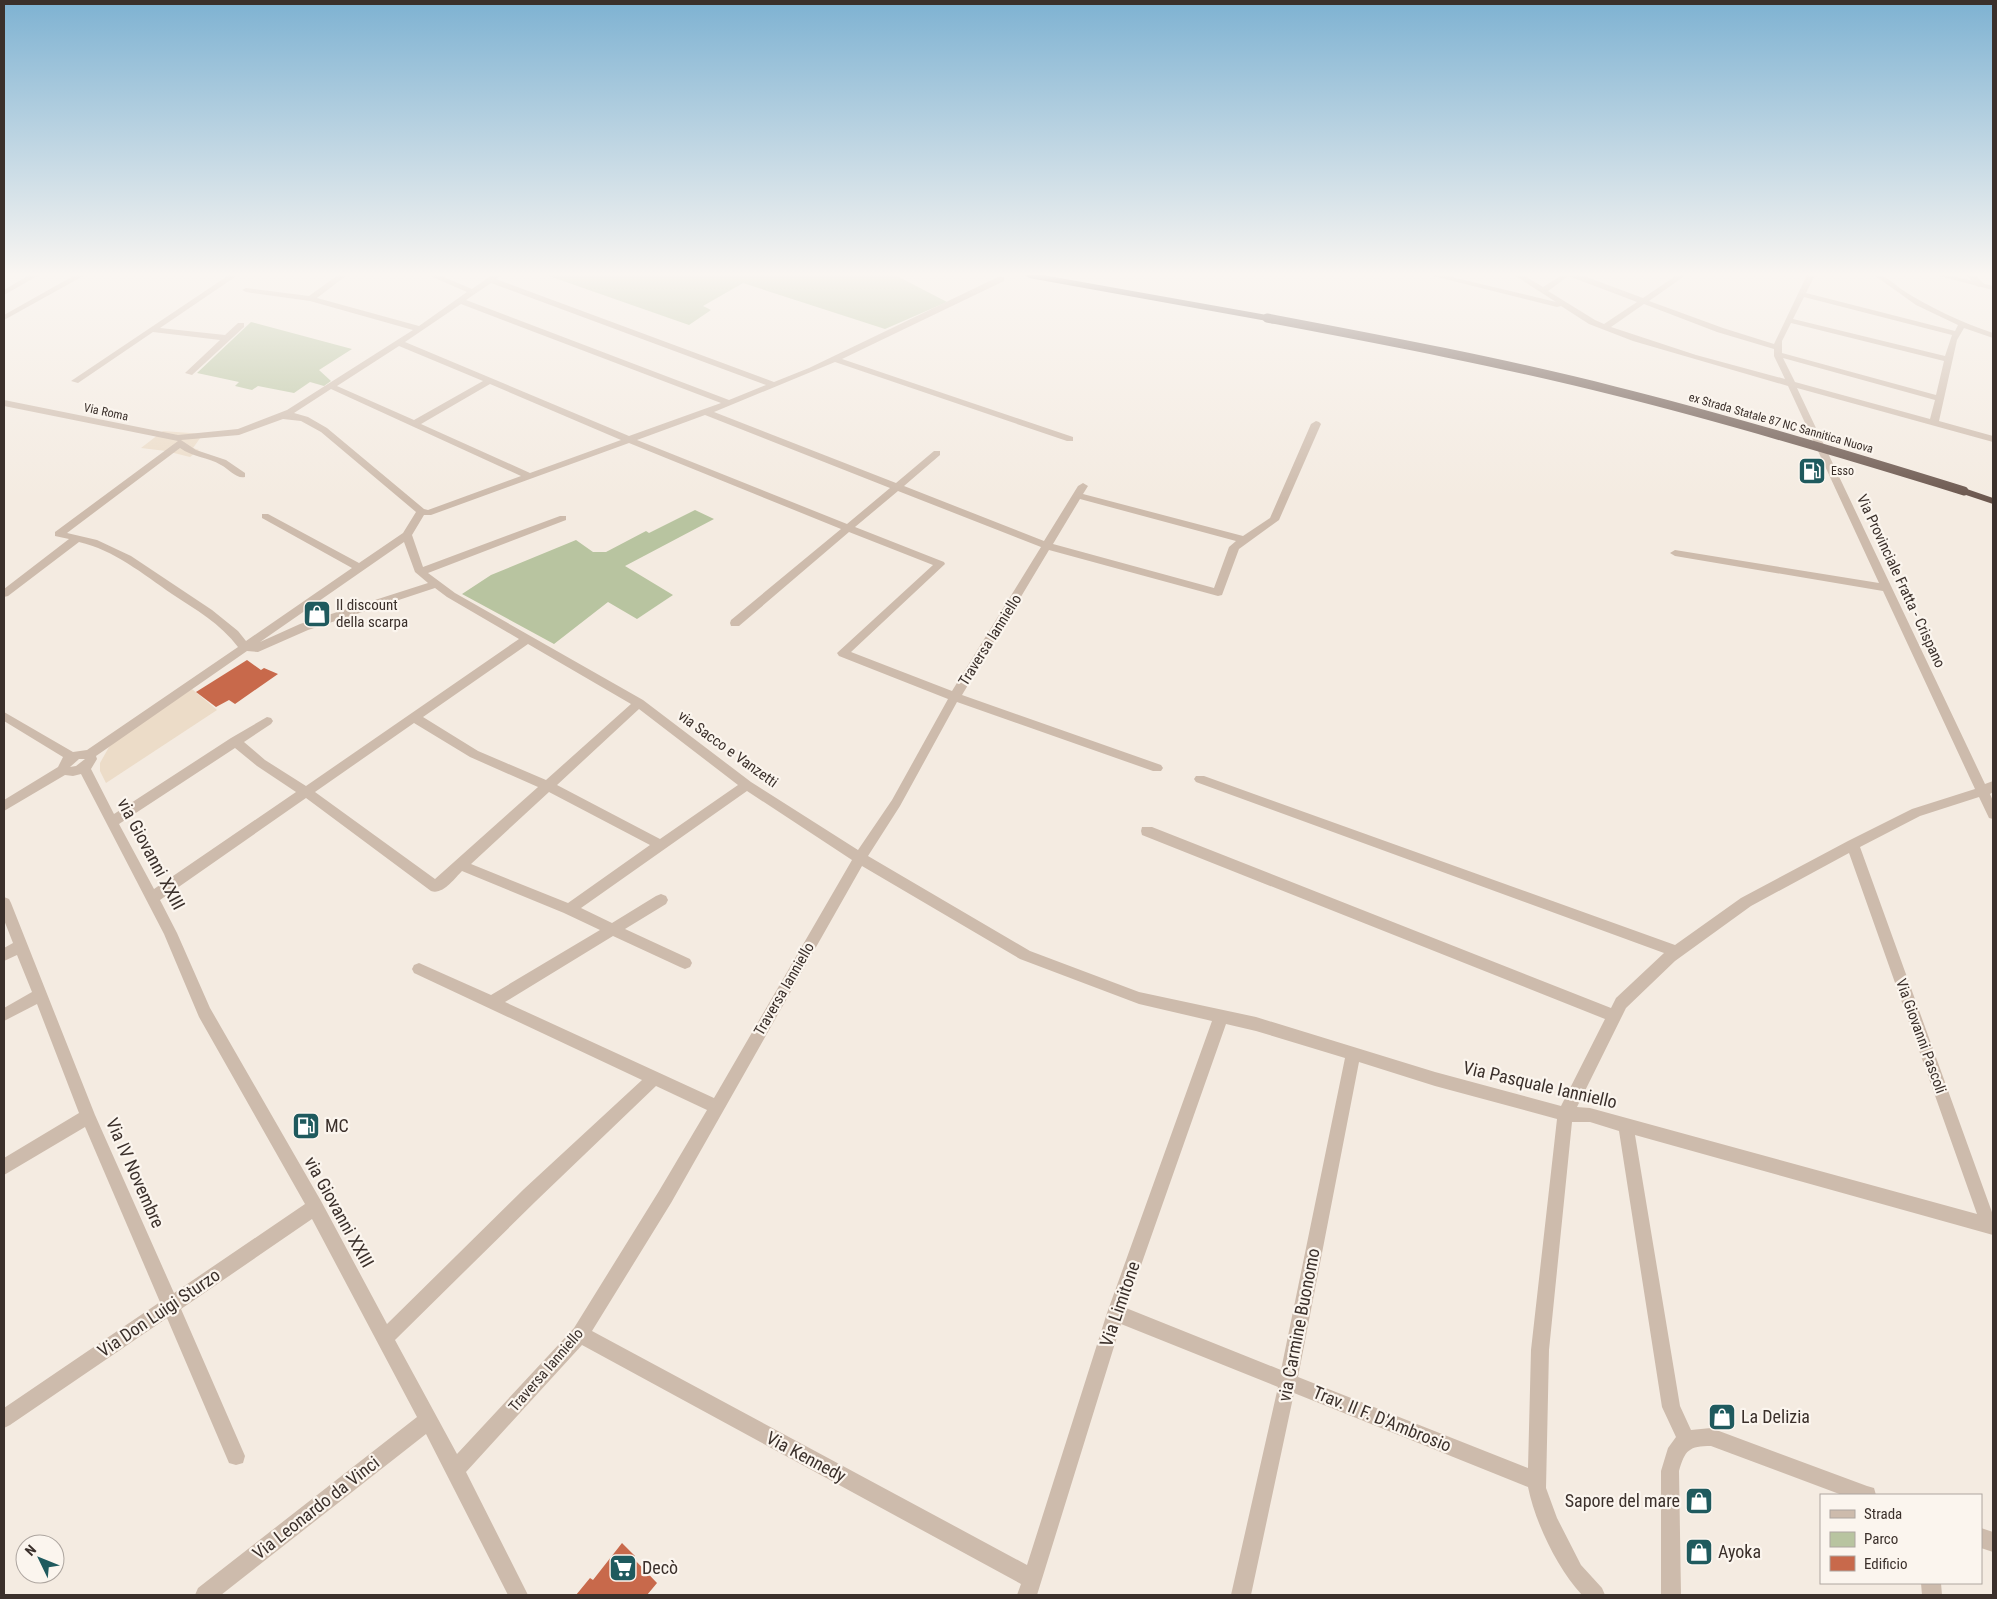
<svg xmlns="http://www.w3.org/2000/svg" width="1997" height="1599" font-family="'Roboto Condensed',sans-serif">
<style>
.green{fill:#b8c4a0}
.plaza{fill:#ecdcc8}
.building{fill:#c8694b}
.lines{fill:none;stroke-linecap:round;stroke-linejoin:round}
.minor{fill:#cdbbac;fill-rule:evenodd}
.tertiary{fill:#cdbbac;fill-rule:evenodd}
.trunk{fill:#6c584f;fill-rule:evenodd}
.trunk-bridge{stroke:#6c584f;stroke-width:9}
.labels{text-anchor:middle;stroke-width:4.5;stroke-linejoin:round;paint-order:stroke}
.far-street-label{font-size:12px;fill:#3b302b;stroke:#fbf5ee}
.far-poi-label{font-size:12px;fill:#3b302b;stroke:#fbf5ee;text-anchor:start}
.street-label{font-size:15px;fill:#3b302b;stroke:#fbf5ee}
.poi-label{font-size:15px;fill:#3b302b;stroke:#fbf5ee;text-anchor:start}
.near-street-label{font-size:18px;fill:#3b302b;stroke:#fbf5ee}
.near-poi-label{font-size:18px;fill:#3b302b;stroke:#fbf5ee;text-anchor:start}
</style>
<rect width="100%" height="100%" fill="#f4ebe1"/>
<path class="green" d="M546,275H895L947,302L885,329L743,283L703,306L711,310L689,325Z
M251,322L352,349L319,370L331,381L324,386L310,382L294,393L258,386L252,390L235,386L239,382L197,373Z
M695,510L714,519L625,566L673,595L637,619L608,602L554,644L462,594L491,575L576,540L593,552H606L646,531L649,533Z"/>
<path class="plaza" d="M163,431L203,434L193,448L199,450L190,457L166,451L141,448Z
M192,689L217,710L106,783L100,771V763L109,747L124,733Z"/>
<path class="building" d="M247,660L261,670L264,668L278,674L235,704L229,700L216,707L196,692Z
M622,1543L635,1556L634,1559L657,1583L647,1595H576L590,1578L593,1580Z"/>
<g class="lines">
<path class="minor" d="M29,275H39L4,295V290Z
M75,275H85L4,320V315Z
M229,275H238L160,328L225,335L238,323H244V327L192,375L185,373L220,340L153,332L78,383L71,381Z
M338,275H347L317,298L419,326L467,292L428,275H439L472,289L492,275H501L496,279L774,382L809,368L998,277H1004V281L842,359L1073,437V441H1067L835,362L714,412L896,483L934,451H940V455L904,486L1044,541L1078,486L1083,483L1088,486L1083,494L1243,536L1270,518L1311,424L1316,421L1319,422L1321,424L1279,520L1239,549L1222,595L1218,596L1049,550L962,695L1161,765L1163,768L1161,771H1153L957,702L900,806L868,856L1030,951L1139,992L1256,1017L1435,1072L1561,1106L1605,1019L1142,835L1141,831L1142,827H1152L1611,1008L1616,998L1664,953L1196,782L1194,779L1196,776H1204L1675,945L1741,898L1848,841L1912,809L1975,789L1883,591L1675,556L1670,553L1675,550L1879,583L1788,386L1633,341L1589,324L1561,306L1557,307L1429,275H1443L1556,302L1514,275H1523L1543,287L1562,275H1581L1643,298L1677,275H1686L1649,301L1723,328L1774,344L1807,275H1815L1806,293L1955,331L1958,325L1916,305L1874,275C1886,275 1892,282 1901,289C1930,308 1961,322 1993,333V338L1964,328L1957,340L1939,421L1993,436V442L1797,388L1985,784L1993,781V792L1990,794L1993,801V819L1989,818L1979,797L1920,816L1860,847L1993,1215V1235L1635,1135L1680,1406L1691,1430L1711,1428L1867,1486L1874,1488L1876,1495H1842L1711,1446C1689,1446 1685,1450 1679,1471L1681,1595H1661V1471L1668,1448L1676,1437L1662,1407L1619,1131L1590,1122H1572L1549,1350L1546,1488L1557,1518L1581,1565L1602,1588L1605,1595H1582C1557,1568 1535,1522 1528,1487L1294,1393L1251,1595H1231L1278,1387L1121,1324L1037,1595H1017L1021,1584L582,1345L466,1472L528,1595H508L426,1434L221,1595H195L198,1588L417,1417L312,1219L181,1309L245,1456L243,1463L236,1465L229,1463L167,1318L10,1425L4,1428V1408L160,1302L85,1127L4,1175V1158L79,1113L37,1004L4,1021V1008L32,992L17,955L4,961V948L13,943L4,920V897L9,899L11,903L95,1115L174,1293L305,1204L199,1017L164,934L81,774L73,776L65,775L4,811V800L58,767L63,757L4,721V712L73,752L87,750L238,647C221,624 195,609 172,594C143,574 114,550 79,542L8,596L4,597V589L69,539L55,536V532L178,441L4,406V400L178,435L238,429L287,410L413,330L310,301L246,292L242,290L246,288L309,296ZM1570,275L1571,277L1637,302L1604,324L1595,320L1548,291ZM491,283L766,385L729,400L466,300ZM1804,297L1952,335L1945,356L1793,319ZM461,304L721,403L629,436L405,342ZM1644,304L1717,332L1774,349V356L1785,379L1696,355L1611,327ZM1791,323L1944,361L1936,395L1782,353V341ZM399,346L483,381L414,420L337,386ZM1783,358L1935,400L1930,419L1795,382ZM490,384L621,440L530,473L421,424ZM331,389L521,476L428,510L424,509L327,428L308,417L294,413ZM705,415L890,488L847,524L637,440ZM283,419L301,421L321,432L416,512L403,533L359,563L268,514H262V518L352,568L246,641L238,631L212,610L131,556L97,540L67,533L180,448C192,457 208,457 221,465C229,469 236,479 245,477V473L226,460L196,450L181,440L239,435ZM629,443L841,529L731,620L730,623L731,626H739L849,532L933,565L837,653L839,656L948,699L892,800L858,850L751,782L643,700L455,593L428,573L566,520V516H560L423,567L412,535L424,515H431ZM898,491L1041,547L952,691L851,652L945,564L944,562L855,527ZM1080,499L1236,541L1229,547L1214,588L1053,544ZM404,542L415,572L428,583L300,624L260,642ZM435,588L447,597L519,639L306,786L265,760L244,742L271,724L273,721L271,718L267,717L231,738L114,814L91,769L97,759L96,756L247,651L258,652L308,630ZM528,644L631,704L546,780L478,751L423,717ZM639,709L738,785L660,839L557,785ZM414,723L470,757L538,787L435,879L315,792ZM235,748L257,766L296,792L154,889L119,824ZM79,759H85L76,766L70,767ZM747,791L852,860L714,1098L505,1002L613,936L680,967L685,969L690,967L692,963L690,959L625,929L666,904L668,900L666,896L661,894L656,896L612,923L581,908ZM549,792L650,845L568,903L471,864ZM306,798L431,891C443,895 454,879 462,871L564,913L600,930L491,995L419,963L414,965L412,969L414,973L642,1080L524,1189L387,1324L321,1201L210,1008L177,933L160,900ZM1849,853L1977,1214L1590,1108L1577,1107L1626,1008L1675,961L1751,906ZM862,866L1020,959L1139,1004L1212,1021L1107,1313L1027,1565L592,1331L671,1203ZM1226,1024L1256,1031L1345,1058L1281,1370L1126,1308ZM1359,1062L1435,1086L1557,1119L1531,1350L1528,1468L1298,1377ZM656,1086L707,1110L659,1191L574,1328L457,1454L395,1340L536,1201Z
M1966,275H1975L1985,285L1978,287Z
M1981,1528L1993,1532V1552L1981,1548Z
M1921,1583H1941L1942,1595H1922Z"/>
<path class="tertiary" d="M1935,275H1949L1993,286V290Z"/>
<path class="trunk" d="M1025,275H1043L1267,315L1271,318L1267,321L1029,278Z
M1964,488L1993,498V504L1960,493L1959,491L1960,489Z"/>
<path class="trunk-bridge" d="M1267,318C1383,340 1500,362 1615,391C1732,420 1848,455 1964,491"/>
</g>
<linearGradient id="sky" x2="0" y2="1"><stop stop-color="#7eb2d2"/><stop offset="0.55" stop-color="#faf6f2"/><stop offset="1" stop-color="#faf6f2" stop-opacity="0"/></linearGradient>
<rect width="1997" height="499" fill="url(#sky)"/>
<defs>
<g id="fuel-square" transform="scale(1.4375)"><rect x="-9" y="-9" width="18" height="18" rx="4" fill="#1f5a5e" stroke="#fbf5ee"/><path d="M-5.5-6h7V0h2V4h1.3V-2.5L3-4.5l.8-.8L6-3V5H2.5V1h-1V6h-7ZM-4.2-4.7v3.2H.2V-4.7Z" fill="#fff"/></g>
<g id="shop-square" transform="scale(1.4375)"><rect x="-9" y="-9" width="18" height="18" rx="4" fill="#1f5a5e" stroke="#fbf5ee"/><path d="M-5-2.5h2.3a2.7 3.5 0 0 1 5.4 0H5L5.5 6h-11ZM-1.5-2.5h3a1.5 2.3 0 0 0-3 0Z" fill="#fff"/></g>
<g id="supermarket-square" transform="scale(1.4375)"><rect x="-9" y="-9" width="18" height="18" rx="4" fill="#1f5a5e" stroke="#fbf5ee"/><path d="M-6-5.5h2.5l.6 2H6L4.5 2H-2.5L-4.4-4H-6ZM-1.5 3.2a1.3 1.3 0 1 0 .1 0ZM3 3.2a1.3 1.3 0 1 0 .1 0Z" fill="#fff"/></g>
</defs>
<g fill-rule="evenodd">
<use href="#fuel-square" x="1812" y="471"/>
<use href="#shop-square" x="317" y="614"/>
<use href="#fuel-square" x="306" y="1126"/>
<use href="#shop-square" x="1722" y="1417"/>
<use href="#shop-square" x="1699" y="1501"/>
<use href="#shop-square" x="1699" y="1552"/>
<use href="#supermarket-square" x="623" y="1568"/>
</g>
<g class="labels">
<g class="far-street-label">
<text transform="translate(106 412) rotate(12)" y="4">Via Roma</text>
<text transform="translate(1781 423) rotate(16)" y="4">ex Strada Statale 87 NC Sannitica Nuova</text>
</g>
<g class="far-poi-label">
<text x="1831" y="475">Esso</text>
</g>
<g class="street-label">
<text transform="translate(1901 581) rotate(65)" y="5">Via Provinciale Fratta - Crispano</text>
<text transform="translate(990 640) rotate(-58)" y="5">Traversa Ianniello</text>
<text transform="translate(728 749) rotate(36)" y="5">via Sacco e Vanzetti</text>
<text transform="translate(784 989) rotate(-60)" y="5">Traversa Ianniello</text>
<text transform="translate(1921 1036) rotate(70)" y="5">Via Giovanni Pascoli</text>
<text transform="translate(546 1370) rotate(-49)" y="5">Traversa Ianniello</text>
</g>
<g class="poi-label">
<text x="336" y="610">Il discount<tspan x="336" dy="17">della scarpa</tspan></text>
</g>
<g class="near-street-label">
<text transform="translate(151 854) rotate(62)" y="6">via Giovanni XXIII</text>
<text transform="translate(1540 1085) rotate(13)" y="6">Via Pasquale Ianniello</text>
<text transform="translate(135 1173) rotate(66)" y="6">Via IV Novembre</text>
<text transform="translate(339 1212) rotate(61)" y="6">via Giovanni XXIII</text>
<text transform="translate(1120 1304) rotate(-71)" y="6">Via Limitone</text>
<text transform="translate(159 1313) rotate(-34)" y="6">Via Don Luigi Sturzo</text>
<text transform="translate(1299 1325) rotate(-79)" y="6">via Carmine Buonomo</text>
<text transform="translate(1382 1419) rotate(22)" y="6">Trav. II F. D'Ambrosio</text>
<text transform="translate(806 1457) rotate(28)" y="6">Via Kennedy</text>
<text transform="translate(316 1508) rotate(-38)" y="6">Via Leonardo da Vinci</text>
</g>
<g class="near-poi-label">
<text x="325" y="1132">MC</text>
<text x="1741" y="1423">La Delizia</text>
<text x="1680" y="1507" text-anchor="end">Sapore del mare</text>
<text x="1718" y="1558">Ayoka</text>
<text x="642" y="1574">Decò</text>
</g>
</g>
<rect width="1997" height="1599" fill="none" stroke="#3b302b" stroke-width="10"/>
<rect x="1820" y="1494" width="162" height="90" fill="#fbf5ee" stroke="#aea6a0"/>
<rect x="1830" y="1510" width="25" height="8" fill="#cdbbac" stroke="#aea6a0"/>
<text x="1864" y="1519" font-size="15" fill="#3b302b">Strada</text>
<rect x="1830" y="1532" width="25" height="15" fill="#b8c4a0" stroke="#aea6a0"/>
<text x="1864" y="1544" font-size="15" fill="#3b302b">Parco</text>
<rect x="1830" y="1556" width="25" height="15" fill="#c8694b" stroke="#aea6a0"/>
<text x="1864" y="1569" font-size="15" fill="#3b302b">Edificio</text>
<g transform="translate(40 1559) rotate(313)"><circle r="24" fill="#fbf5ee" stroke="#aea6a0"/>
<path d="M0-4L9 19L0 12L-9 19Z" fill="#1f5a5e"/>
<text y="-8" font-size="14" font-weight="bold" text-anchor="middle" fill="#3b302b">N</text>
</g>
</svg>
